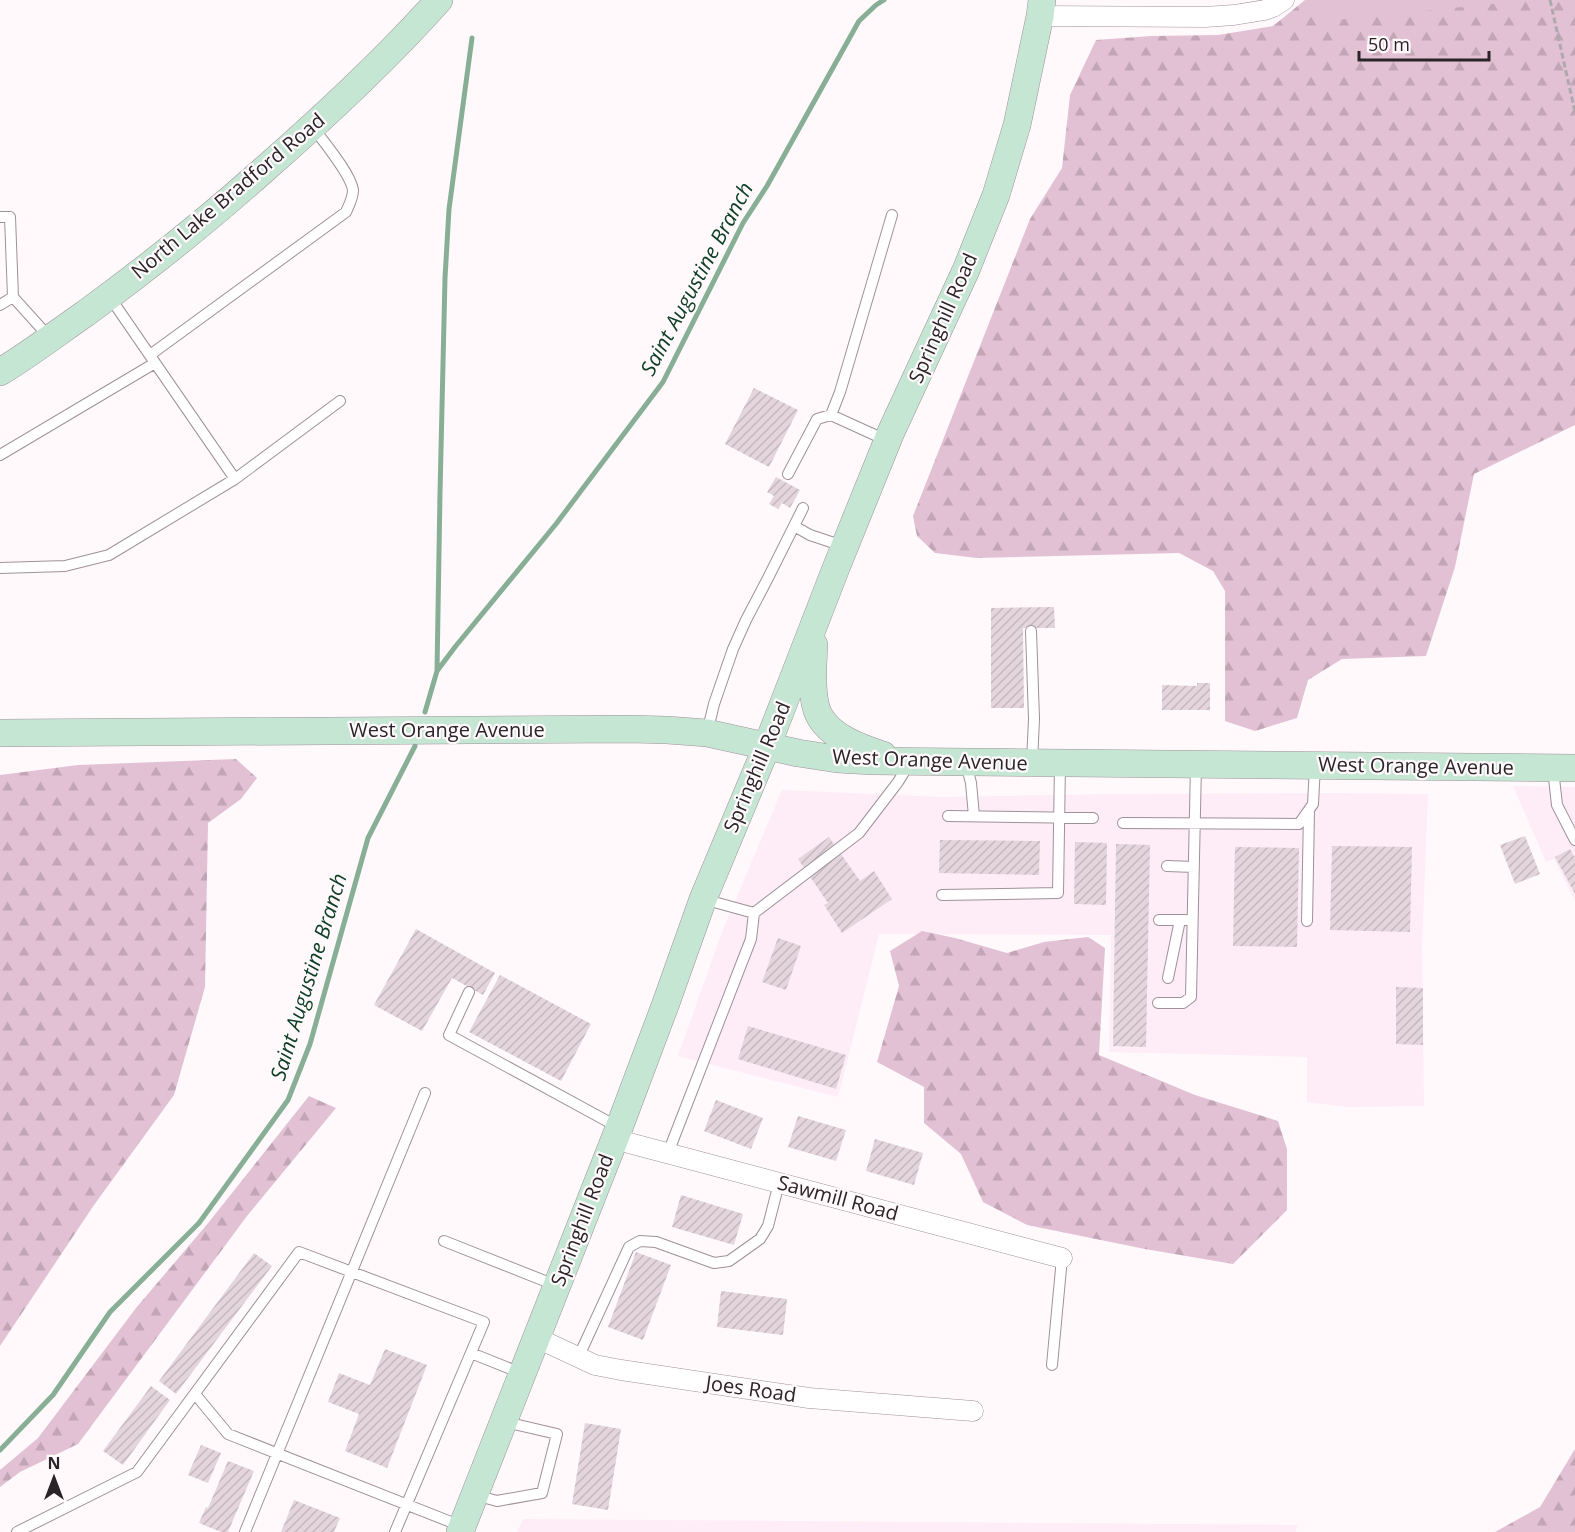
<svg xmlns="http://www.w3.org/2000/svg" width="1575" height="1532" font-family="'Open Sans',sans-serif">
<style>
.built{fill:#feecf6}
.forest{fill:url(#forest-firs)}
.park{fill:#e2c1d4}
.lines{fill:none;stroke-linecap:round;stroke-linejoin:round}
.stream{stroke:#88af95;stroke-width:5}
.building{fill:url(#building-hatch)}
.service-casing{stroke:#9f9199;stroke-width:12}
.minor-casing{stroke:#9f9199;stroke-width:21}
.secondary-casing{stroke:#9f9199;stroke-width:28}
.path{stroke:#aea9ac;stroke-width:3;stroke-dasharray:6 3;stroke-linecap:butt}
.service{stroke:#fff;stroke-width:10}
.minor{stroke:#fff;stroke-width:20}
.secondary{stroke:#c6e6d4;stroke-width:27}
.labels{text-anchor:middle;stroke-width:4.5;stroke-linejoin:round;paint-order:stroke}
.street-label{font-size:20px;fill:#292427;stroke:#fff9fc}
.water-label{font-size:21px;font-style:italic;fill:#104027;stroke:#fff9fc}
</style>
<defs>
<pattern id="forest-firs" width="22" height="20" patternUnits="userSpaceOnUse" patternTransform="scale(1.5)"><rect width="22" height="20" fill="#e2c1d4"/><path d="M5 1l3.5 6h-7zM16 11l3.5 6h-7z" fill="#c2a6b6"/></pattern>
<pattern id="building-hatch" width="6" height="6" patternUnits="userSpaceOnUse" patternTransform="scale(1.5)"><rect width="6" height="6" fill="#e4d5dd"/><path d="M-1 1l2-2M0 6l6-6M5 7l2-2" fill="none" stroke="#c4b7be"/></pattern>
</defs>
<rect width="100%" height="100%" fill="#fff9fc"/>
<path class="built" d="M1513,786L1575,787V901L1554,859L1546,862Z
M782,790L940,797L1114,794L1333,793L1428,794L1422,945L1424,1106L1347,1107L1307,1102V1057L1109,1052L1111,935L879,934L838,1097L678,1056L722,932Z
M523,1519L1297,1525L1296,1532H517Z"/>
<path class="forest" d="M1305,0H1575V425L1474,474L1455,567L1426,656L1342,659L1308,680L1297,718L1255,731L1225,721V591L1213,571L1179,553L977,558L935,553L917,536L913,516L1030,219L1062,168L1070,95L1096,40L1151,36L1218,35L1273,26Z
M236,759L257,778L241,799L208,823L205,987L174,1095L94,1205L0,1346V775L78,765Z
M922,931L955,938L1007,953L1044,942L1088,937L1105,948L1099,1055L1195,1095L1278,1121L1287,1149V1210L1233,1264L1145,1249L1027,1225L983,1202L961,1154L924,1123V1087L877,1062L899,986L890,951Z
M309,1096L336,1108L247,1216L78,1444L20,1472L0,1487V1470L38,1438L136,1308L209,1222Z
M1575,1449V1532H1495L1540,1507Z"/>
<path class="park" d="M1320,0H1530L1316,22Z"/>
<g class="lines">
<path class="stream" d="M437,671L440,493L445,278L449,209L472,38
M425,712L437,671L455,647L556,524L663,382L743,223L767,186L859,21L876,5L884,0
M0,1450L53,1395L110,1312L199,1223L288,1100L310,1044L368,838L415,746"/>
</g>
<path class="building" d="M754,388L798,410L769,467L725,444Z
M776,477L800,490L790,508L782,503L778,509L769,504L774,496L767,492Z
M1054,607L1055,628H1023L1024,708H991V608Z
M1197,683H1210V710H1162V685L1197,686Z
M1525,836L1540,874L1515,884L1500,845Z
M829,837L860,881L874,871L892,899L842,933L824,905L828,903L798,859Z
M940,840L1040,841L1039,875L939,873Z
M1075,842L1107,843L1106,905L1074,904Z
M1116,844L1150,845L1146,1047L1113,1046Z
M1332,846L1412,847L1410,932L1330,930Z
M1235,847L1299,848L1297,947L1233,946Z
M1570,849L1575,858V894L1555,857Z
M416,929L495,973L483,995L452,978L422,1031L374,1005Z
M778,938L801,946L786,990L762,982Z
M500,975L591,1024L561,1081L469,1032Z
M1396,987L1423,988V1045L1396,1044Z
M748,1026L846,1055L836,1089L738,1059Z
M716,1100L763,1118L751,1149L704,1131Z
M798,1116L846,1130L836,1161L788,1147Z
M875,1139L923,1153L914,1185L866,1171Z
M681,1195L743,1214L734,1245L672,1227Z
M636,1252L671,1265L643,1340L608,1327Z
M254,1253L272,1266L176,1394L159,1381Z
M721,1291L787,1299L783,1335L717,1327Z
M385,1349L427,1365L387,1468L345,1451L359,1414L328,1402L339,1373L370,1385Z
M151,1386L170,1400L123,1465L103,1451Z
M585,1423L621,1429L608,1510L572,1504Z
M201,1445L221,1453L208,1483L188,1475Z
M228,1461L254,1471L228,1532H221L199,1523L206,1507L208,1508Z
M294,1500L340,1518L334,1532H281Z"/>
<g class="lines">
<g class="service-casing">
<path id="service" d="M0,217H10L13,297L50,338
M109,296L235,479
M0,305L13,297
M150,355L346,212C349,205 353,198 353,190C351,174 323,141 312,126
M831,415L840,392L892,215
M0,455L155,363
M788,474L817,419L831,415L888,441
M794,526L810,535L843,546
M0,568L65,566L109,555L235,479L340,401
M1031,631L1034,719L1032,762
M707,733L714,704L733,649L746,620L768,578L803,508
M966,763L971,783L974,816
M1553,769L1557,805L1575,840
M948,816L1093,818
M1123,823L1299,824L1313,804L1315,765
M1167,866L1194,867
M942,895L1058,893L1060,764
M703,899L754,913
M1159,920H1186
M1307,921L1309,811
M1168,978L1180,920
M469,992L449,1035L618,1127
M1158,1003H1183L1191,997L1196,765
M668,1153L751,939L754,913L859,833L898,782L909,764
M444,1241L555,1285
M471,1353L521,1373
M578,1358L629,1247L640,1241L656,1242L714,1263L729,1261L760,1239L768,1226L779,1183
M1052,1365L1062,1258
M195,1394L228,1434L461,1526
M475,1495L497,1501L542,1493L557,1434L505,1422
M17,1532L137,1472L299,1252L484,1322L395,1532
M245,1532L425,1093"/>
</g>
<g class="minor-casing">
<path id="minor" d="M1040,16L1205,17L1234,15L1265,10L1273,7L1284,0
M614,1139L1062,1258
M537,1338L595,1365L621,1370L809,1398L973,1411"/>
</g>
<g class="secondary-casing">
<path id="secondary" d="M0,372C30,354 57,333 86,313C146,269 204,223 259,174C322,119 384,62 439,0
M814,645C813,664 810,698 819,715C830,737 861,748 883,755
M0,733L629,729L667,730L707,733L798,753L837,759L872,761L1575,768
M460,1532L619,1128L666,1003L703,899L767,746L836,568L891,432L966,270L996,195L1017,125L1040,16L1042,0"/>
</g>
<path class="path" d="M1550,0L1575,112"/>
<use href="#service" class="service"/>
<use href="#minor" class="minor"/>
<use href="#secondary" class="secondary"/>
</g>
<g class="labels">
<g class="street-label">
<text transform="translate(228 196) rotate(-40)" y="7">North Lake Bradford Road</text>
<text transform="translate(943 318) rotate(-66)" y="7">Springhill Road</text>
<text x="447" y="737">West Orange Avenue</text>
<text transform="translate(930 760) rotate(2)" y="7">West Orange Avenue</text>
<text transform="translate(1416 766) rotate(1)" y="7">West Orange Avenue</text>
<text transform="translate(757 767) rotate(-67)" y="7">Springhill Road</text>
<text transform="translate(838 1198) rotate(15)" y="7">Sawmill Road</text>
<text transform="translate(582 1220) rotate(-69)" y="7">Springhill Road</text>
<text transform="translate(751 1389) rotate(8)" y="7">Joes Road</text>
</g>
<g class="water-label">
<text transform="translate(697 279) rotate(-62)" y="7">Saint Augustine Branch</text>
<text transform="translate(309 977) rotate(-73)" y="7">Saint Augustine Branch</text>
</g>
</g>
<g transform="translate(54 1478)" stroke="#fff9fc" stroke-width="4.5" paint-order="stroke">
<path d="M0-4.5L10 22L0 15L-10 22Z" fill="#292427"/>
<text y="-9" font-size="16" font-weight="bold" text-anchor="middle" fill="#292427">N</text>
</g>
<path d="M1359 51v9h130v-9" fill="none" stroke="#292427" stroke-width="3"/>
<text x="1368" y="51" font-size="18" fill="#292427" stroke="#fff9fc" stroke-width="4.5" paint-order="stroke">50 m</text>
</svg>
